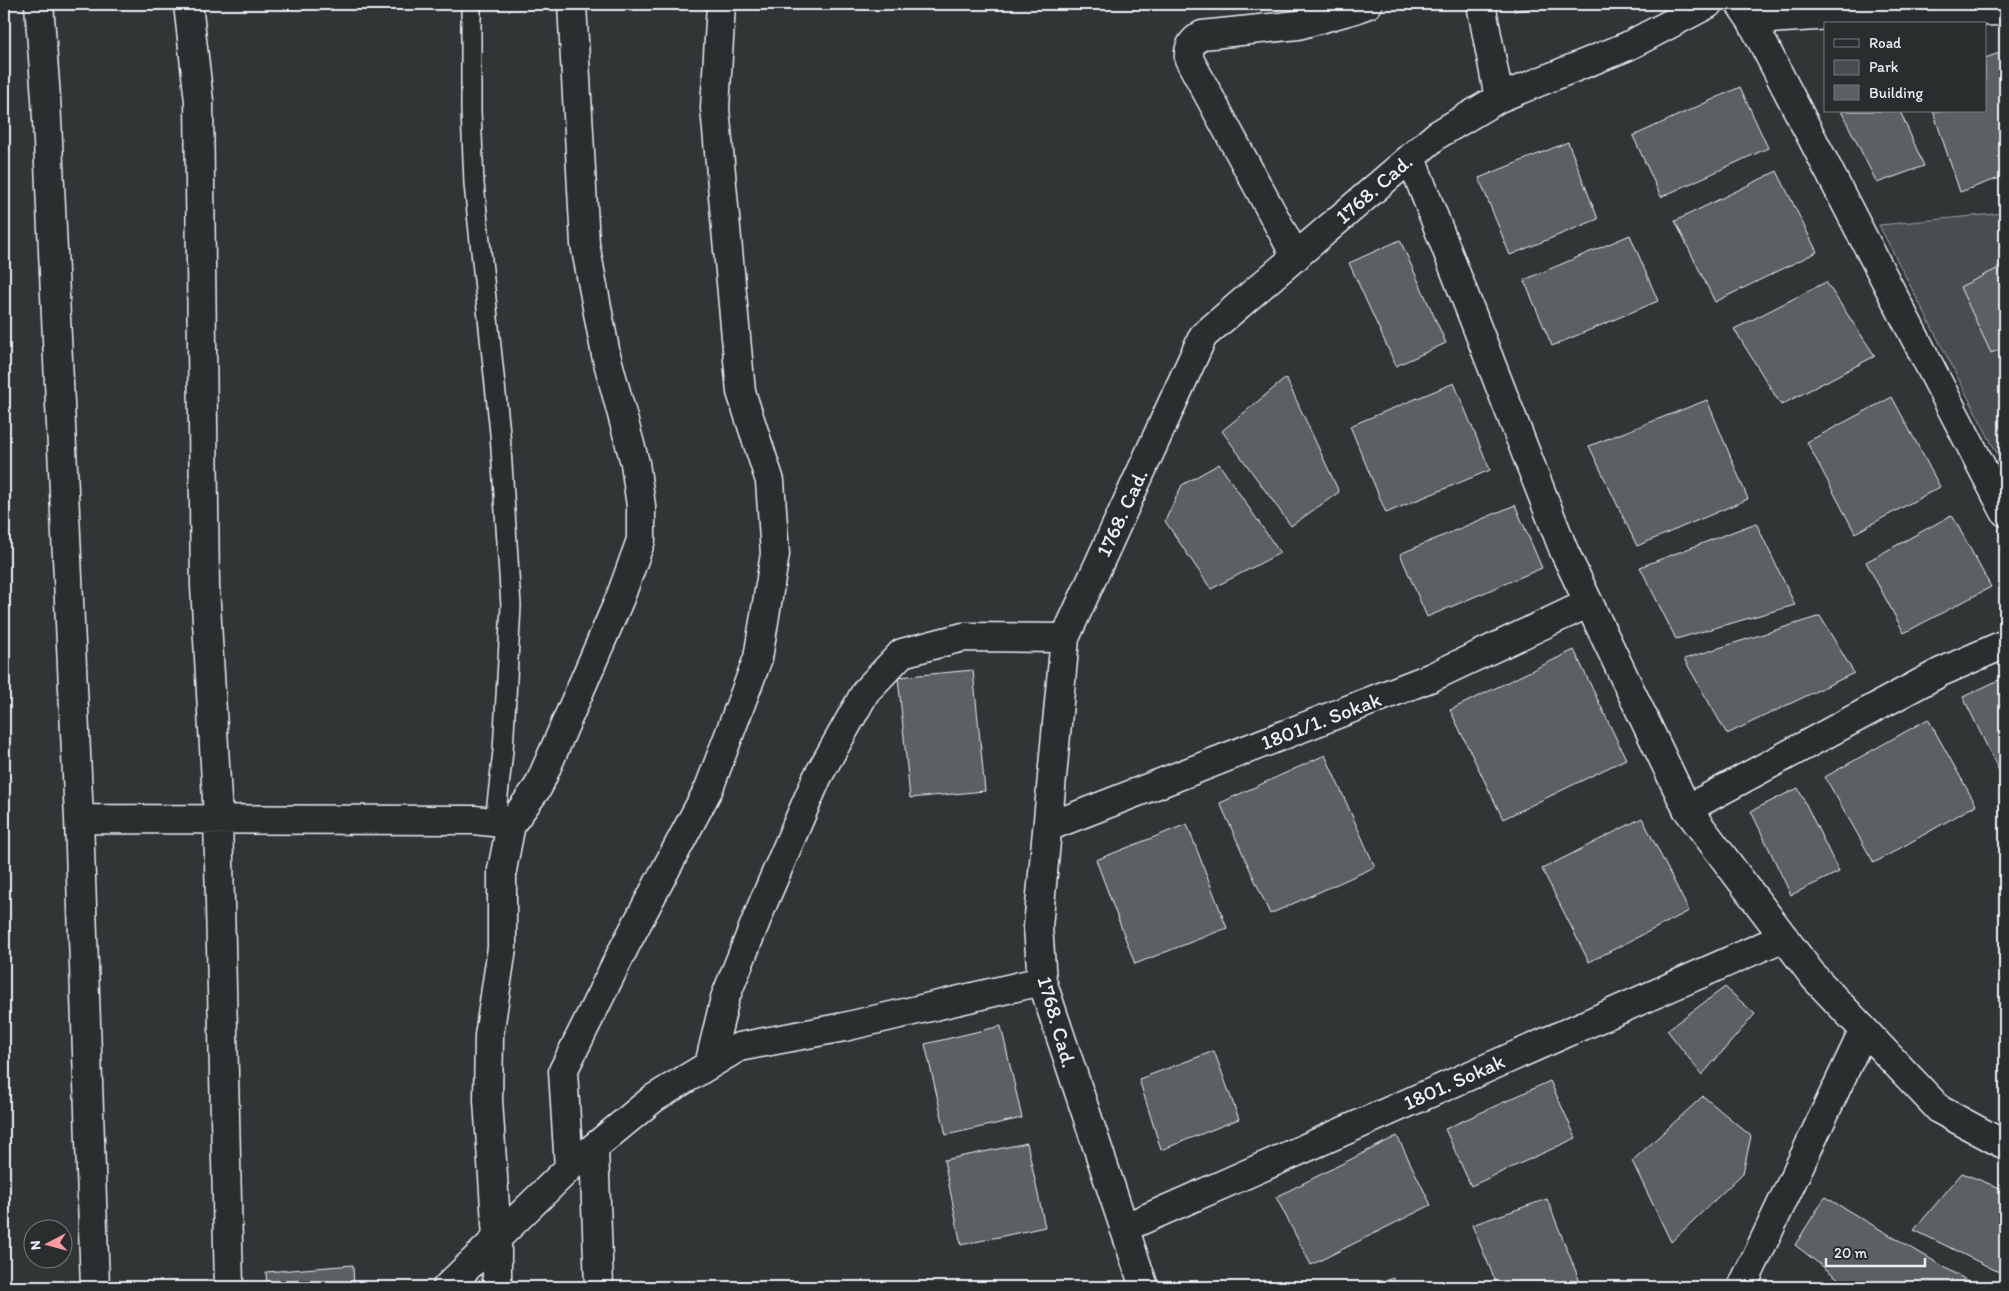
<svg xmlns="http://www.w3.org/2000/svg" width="2009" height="1291" font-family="Itim,sans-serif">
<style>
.green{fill:#494d4f;stroke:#989fa4}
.building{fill:#5c6063;stroke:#e8f1f8}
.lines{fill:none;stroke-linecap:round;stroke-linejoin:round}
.service-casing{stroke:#e8f1f8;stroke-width:22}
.minor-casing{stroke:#e8f1f8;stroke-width:31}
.service{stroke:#2a2d2e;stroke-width:19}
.minor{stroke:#2a2d2e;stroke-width:28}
.labels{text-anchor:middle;stroke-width:5;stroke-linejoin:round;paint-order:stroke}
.street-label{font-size:21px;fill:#e8f1f8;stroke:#2a2d2e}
</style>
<rect width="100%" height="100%" fill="#323536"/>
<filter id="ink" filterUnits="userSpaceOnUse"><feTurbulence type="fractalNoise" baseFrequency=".02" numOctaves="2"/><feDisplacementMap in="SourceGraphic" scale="10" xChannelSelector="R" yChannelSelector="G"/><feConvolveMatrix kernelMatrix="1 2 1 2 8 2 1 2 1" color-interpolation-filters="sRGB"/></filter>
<g filter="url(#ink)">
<path class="green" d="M2005,213V469L1879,225Z"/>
<path class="building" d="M1514,4H1562L1514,11Z
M2005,51V176L1960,192L1933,111H1985V58Z
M1740,87L1768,148L1661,197L1633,136Z
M1841,111H1900L1924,166L1877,183Z
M1568,142L1598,219L1510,255L1479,178Z
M1777,171L1817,252L1715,302L1675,221Z
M1630,235L1658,301L1552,346L1524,280Z
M1400,240L1446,343L1396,366L1349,263Z
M2005,265V347L1991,353L1960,287Z
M1826,282L1875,356L1781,405L1734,329Z
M1286,378L1339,492L1291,526L1222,431Z
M1454,383L1490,470L1386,513L1350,426Z
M1892,397L1940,487L1855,533L1807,442Z
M1707,400L1748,499L1637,546L1589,446Z
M1219,464L1280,553L1211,589L1165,521L1182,485Z
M1515,505L1542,568L1427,617L1400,554Z
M1952,515L1991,587L1904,633L1866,562Z
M1756,523L1795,605L1676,639L1640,567Z
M1820,616L1854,673L1727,734L1684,659Z
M1574,650L1626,759L1503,819L1450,710Z
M973,670L985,791L910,798L898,677Z
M2005,677V783L1963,697Z
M1928,719L1976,805L1874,863L1825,777Z
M1325,755L1375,867L1270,914L1220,803Z
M1798,788L1839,872L1791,895L1751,811Z
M1642,818L1689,911L1589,962L1542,869Z
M1187,824L1227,928L1135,964L1096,860Z
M1725,987L1755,1014L1702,1075L1667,1030Z
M1001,1026L1022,1118L946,1135L925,1044Z
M1214,1051L1239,1119L1161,1150L1139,1079Z
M1550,1081L1576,1138L1471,1186L1445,1129Z
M1703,1096L1751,1136L1743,1173L1671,1242L1632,1161Z
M1397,1136L1431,1205L1311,1265L1276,1197Z
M1027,1143L1045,1227L961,1245L944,1160Z
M1962,1173L2005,1190V1275L1914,1230Z
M1825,1197L1968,1281L1963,1287H1849L1795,1245Z
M1547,1199L1582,1287H1498L1472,1225Z
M353,1265L354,1287H267L266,1272Z
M1393,1278L1398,1287H1371Z"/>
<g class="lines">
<g class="service-casing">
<path id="service" d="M471,4V110L474,184L500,433L511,606L503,751L495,822"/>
</g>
<g class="minor-casing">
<path id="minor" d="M39,4L46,98L79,819L95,1287
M188,4L199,101L205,586L218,818L229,1287
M1481,4L1499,98
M1740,4L1751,20L2005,512
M1751,20L1865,13L2005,11
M1411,158L1564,551L1687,809L1814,977L1940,1110L2005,1145
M1296,257L1189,59C1188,47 1192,41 1202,35L1298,25L1355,9L1368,4
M1687,809L1941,672L2005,644
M79,819L474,820L511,824
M1048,827L1432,677L1589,603
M709,1065L725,998L764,901L817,778L866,691L902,653L963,637L1065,638
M594,1148L599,1287
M569,1168L563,1071L625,946L709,788L758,658L775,554L770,481L741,392L715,108L721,4
M1124,1228L1784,937
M447,1287L569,1168L654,1098L739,1047L844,1027L1042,981
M497,1287V1238L488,1100L489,1036L502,948V870L511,824L538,787L620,598L641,540V506L635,463L606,355L585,244L572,4
M1144,1287L1042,981L1038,927L1065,638L1203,336L1437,135L1499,98L1628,46L1708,4
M1742,1287L1864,1030"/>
</g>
<use href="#service" class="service"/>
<use href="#minor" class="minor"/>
</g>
</g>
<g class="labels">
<g class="street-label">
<text transform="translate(1374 189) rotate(-41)" y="7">1768. Cad.</text>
<text transform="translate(1122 513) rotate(-65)" y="7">1768. Cad.</text>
<text transform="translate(1321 721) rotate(-21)" y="7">1801/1. Sokak</text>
<text transform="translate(1057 1022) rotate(74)" y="7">1768. Cad.</text>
<text transform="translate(1454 1082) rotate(-24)" y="7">1801. Sokak</text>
</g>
</g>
<rect width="2009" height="1291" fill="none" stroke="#2a2d2e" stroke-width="20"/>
<rect x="10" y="10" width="1989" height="1271" fill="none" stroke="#e8f1f8" stroke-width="2" filter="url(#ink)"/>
<rect x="1824" y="22" width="162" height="90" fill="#2a2d2e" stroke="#767b7f"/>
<rect x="1834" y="39" width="25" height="8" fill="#2a2d2e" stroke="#767b7f"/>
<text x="1869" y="48" font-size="15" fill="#e8f1f8">Road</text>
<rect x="1834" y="60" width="25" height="15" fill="#494d4f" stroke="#767b7f"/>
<text x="1869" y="72" font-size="15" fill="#e8f1f8">Park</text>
<rect x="1834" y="85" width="25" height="15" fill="#5c6063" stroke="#767b7f"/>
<text x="1869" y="98" font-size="15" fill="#e8f1f8">Building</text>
<g transform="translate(48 1244) rotate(264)"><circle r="24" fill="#2a2d2e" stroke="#767b7f"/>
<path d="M0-4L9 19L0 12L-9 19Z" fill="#ff9aa2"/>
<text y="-8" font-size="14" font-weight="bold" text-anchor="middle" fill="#e8f1f8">N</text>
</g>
<path d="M1826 1258v8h99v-8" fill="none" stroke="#e8f1f8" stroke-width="2.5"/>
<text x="1834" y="1258" font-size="15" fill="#e8f1f8" stroke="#2a2d2e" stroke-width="4" paint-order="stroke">20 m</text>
</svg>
